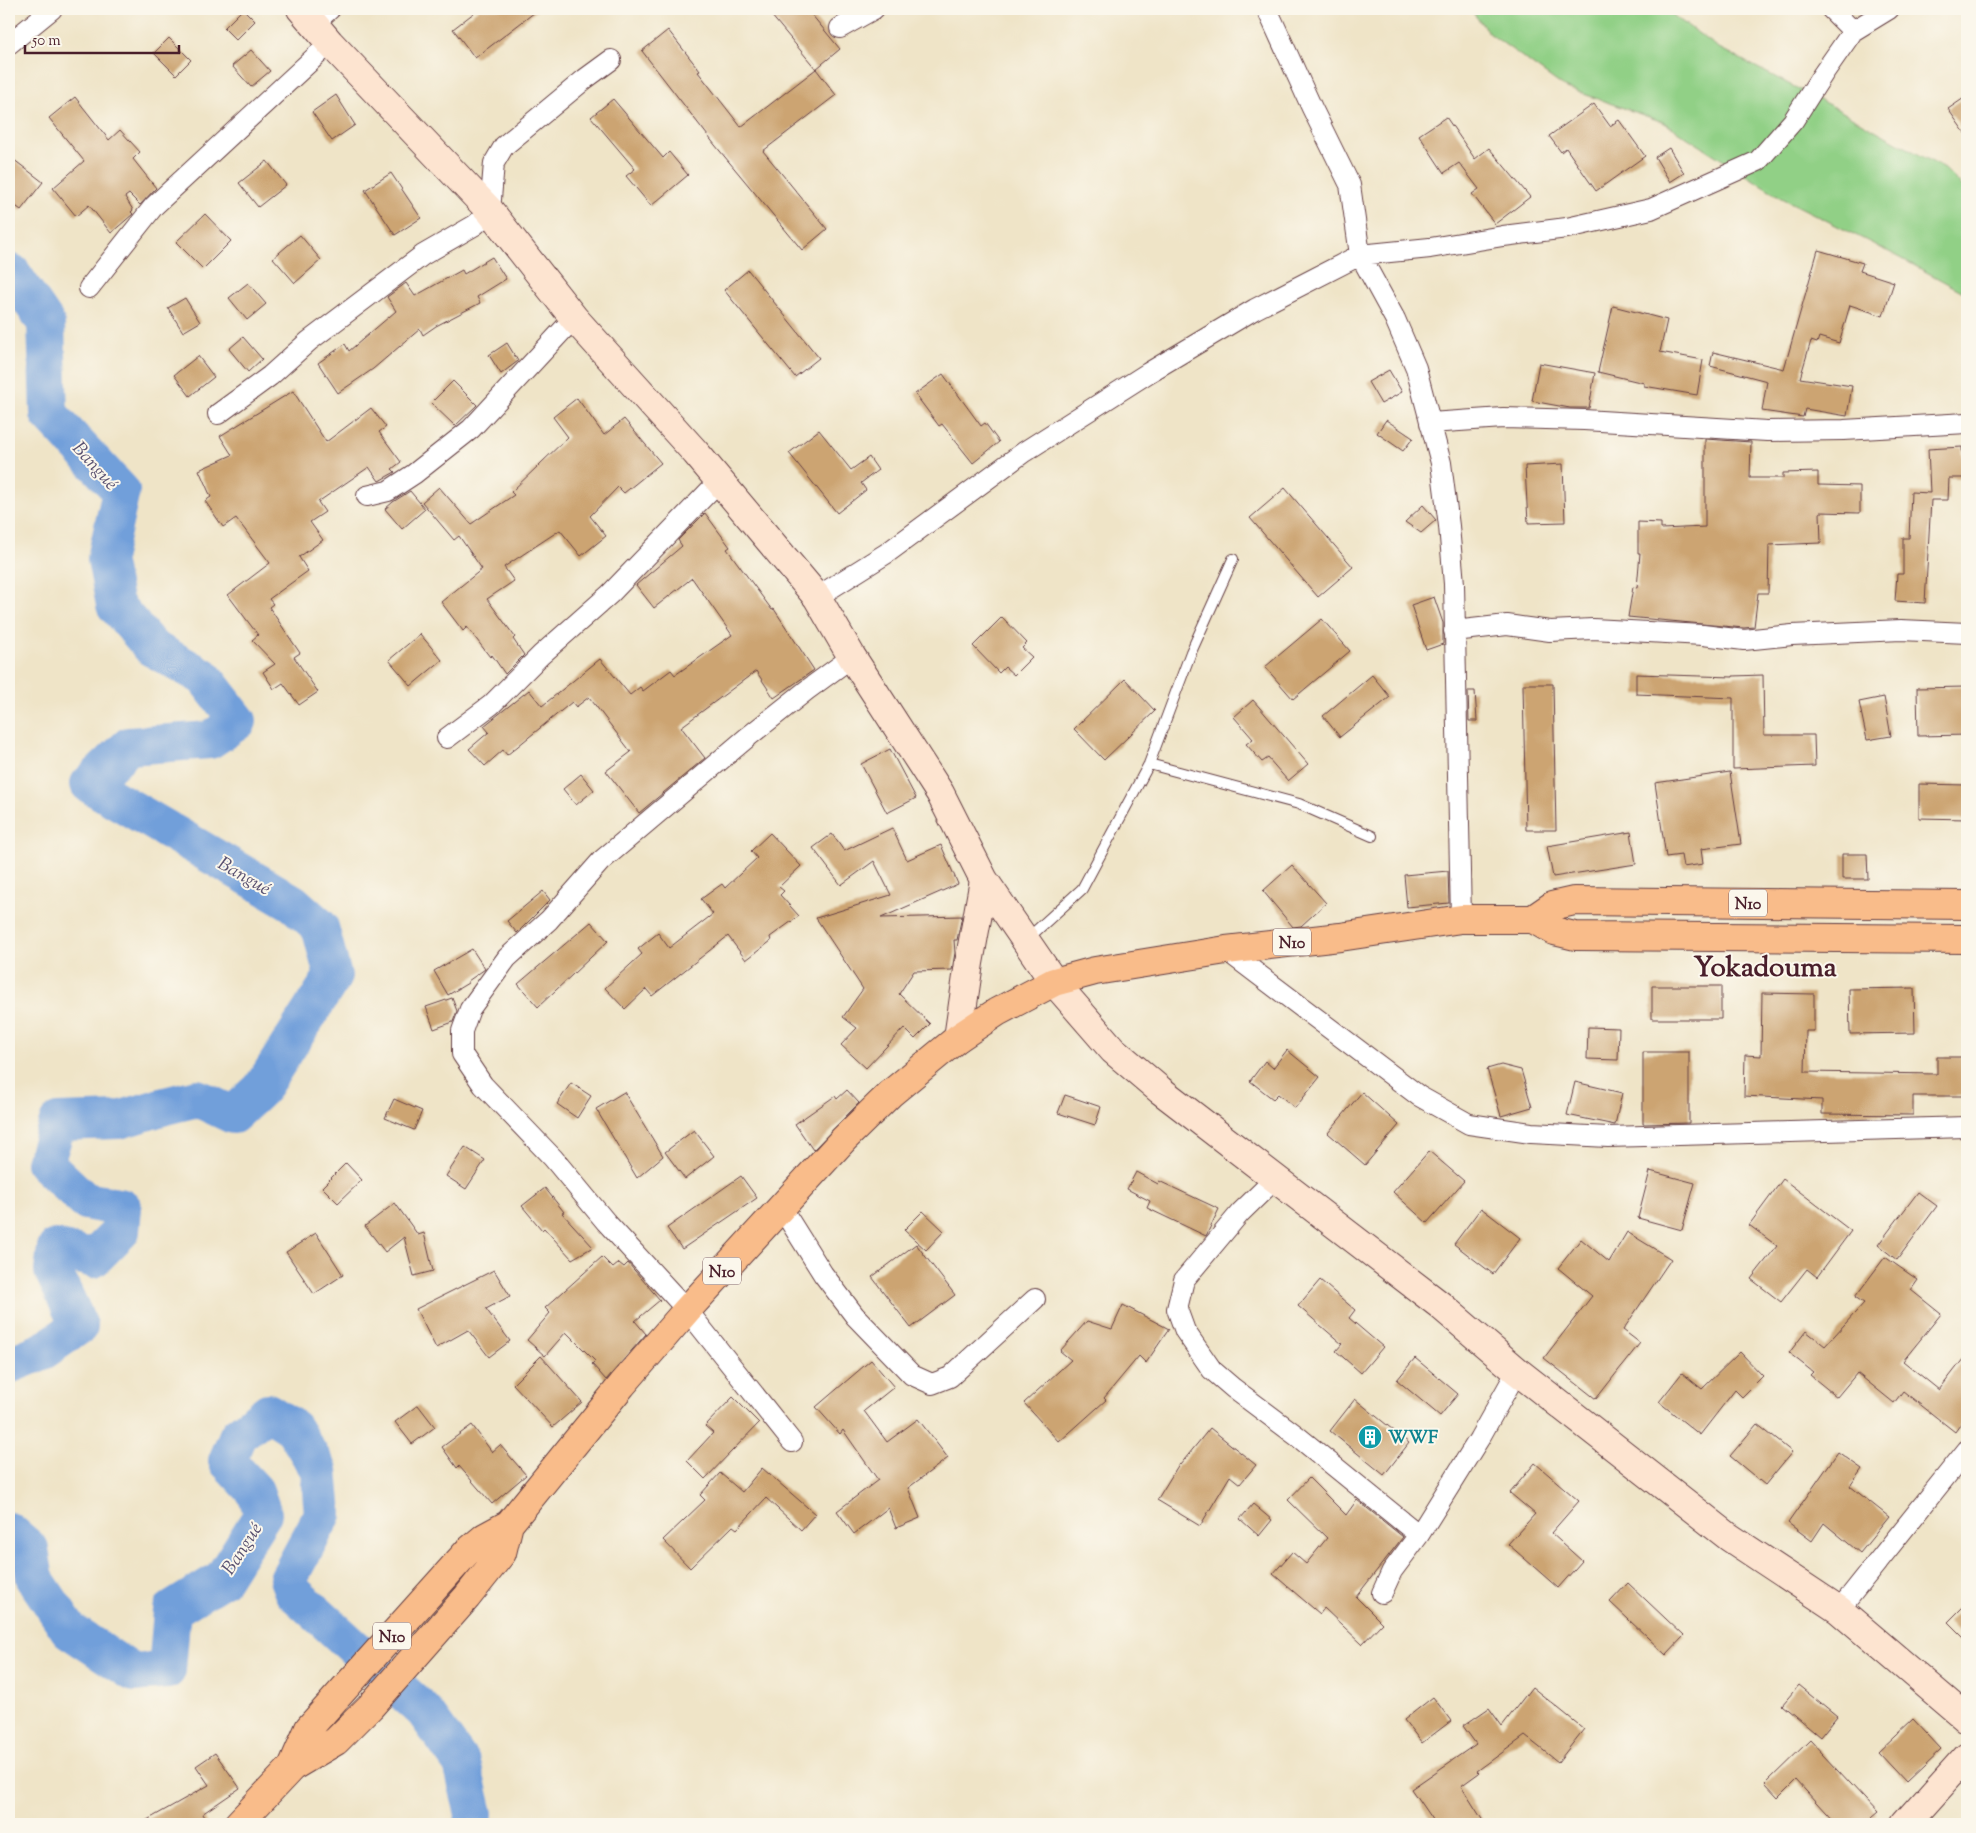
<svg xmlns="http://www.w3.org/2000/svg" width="1976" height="1833" font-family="'Sorts Mill Goudy',serif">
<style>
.green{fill:#91d086;stroke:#6e7858}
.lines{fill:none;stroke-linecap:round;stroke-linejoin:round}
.river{stroke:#719fda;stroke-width:38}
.building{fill:#cca472}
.lane-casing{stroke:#633d42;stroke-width:12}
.street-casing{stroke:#633d42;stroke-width:22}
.secondary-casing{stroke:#633d42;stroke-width:30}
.highway-casing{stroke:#633d42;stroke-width:30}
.lane{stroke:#fff;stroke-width:10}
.street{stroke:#fff;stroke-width:20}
.secondary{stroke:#fde4d0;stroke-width:28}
.highway{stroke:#f9bc8a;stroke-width:28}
.labels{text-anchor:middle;stroke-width:4;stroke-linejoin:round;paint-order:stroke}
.shield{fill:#fbf7ec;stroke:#7f6065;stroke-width:1}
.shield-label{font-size:16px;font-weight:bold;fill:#4a1f2b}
.culture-label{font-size:18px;font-weight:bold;fill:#0d838f;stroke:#fbf7ec;text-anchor:start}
.water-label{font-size:19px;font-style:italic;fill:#5a5271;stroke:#fbf7ec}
.town-label{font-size:28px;font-weight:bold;fill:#4a1f2b;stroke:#fbf7ec}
</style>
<rect width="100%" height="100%" fill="#fbf7ec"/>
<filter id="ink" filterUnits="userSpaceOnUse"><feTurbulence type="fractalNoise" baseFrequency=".02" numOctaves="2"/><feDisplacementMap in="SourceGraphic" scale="10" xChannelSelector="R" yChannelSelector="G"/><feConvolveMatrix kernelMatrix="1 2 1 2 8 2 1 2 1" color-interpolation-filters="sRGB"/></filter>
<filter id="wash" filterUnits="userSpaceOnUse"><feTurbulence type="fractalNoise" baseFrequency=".0096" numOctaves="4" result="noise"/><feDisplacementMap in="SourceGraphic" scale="20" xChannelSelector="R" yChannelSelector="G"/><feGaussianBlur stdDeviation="1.12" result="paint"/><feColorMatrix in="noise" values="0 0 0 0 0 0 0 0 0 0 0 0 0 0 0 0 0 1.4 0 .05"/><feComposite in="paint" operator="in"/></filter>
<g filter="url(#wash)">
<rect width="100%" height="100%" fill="#efe4c7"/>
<path class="green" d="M1470,9H1664L1719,48L1839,110L1945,169L1967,191V294L1895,255L1782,198L1663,122L1564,87L1489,33Z"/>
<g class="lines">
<path class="river" d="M9,273H12L46,323L49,414L121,491L106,559L115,605L152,648L204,677L238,721L210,740L129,746L89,784L293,903L320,927L333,976L261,1089L233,1115L197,1098L165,1106L119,1120L58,1122L45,1163L85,1201L123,1208L121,1231L93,1259L56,1248L53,1271L79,1326L43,1351L9,1365
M9,1531L30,1549L35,1579L69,1630L134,1673L167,1670L172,1610L222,1579L263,1514L255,1491L227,1461L238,1435L268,1412L293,1428L319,1470L323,1514L288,1579L293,1592L424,1711L462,1764L474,1814L473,1824"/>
</g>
<g id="blocks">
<path class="building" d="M243,9L255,21L236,40L224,28Z
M479,9H539L475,58L453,29Z
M766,9H807L840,49L816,69Z
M668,30L700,71L698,72L741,127L816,69L836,95L763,151L827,229L802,250L715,145L642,51Z
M169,38L191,60L176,75L154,53Z
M251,50L270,71L251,87L232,66Z
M336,95L355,125L332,141L312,112Z
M1967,96V136L1948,109Z
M75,97L109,140L120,130L140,152L133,159L156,188L140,205L129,194L125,197L133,210L131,212L133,214L111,233L89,205L76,216L53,188L84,161L49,118Z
M613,99L663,158L669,152L688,175L651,206L626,176L635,169L591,117Z
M1594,104L1610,126L1619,120L1645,156L1596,191L1566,148L1561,152L1549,136Z
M1446,117L1475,159L1489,148L1530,197L1495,224L1472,194L1479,189L1459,163L1444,173L1419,135Z
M1669,148L1684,173L1670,182L1655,157Z
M9,156L43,182L21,210L9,201Z
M267,161L286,185L258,207L239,183Z
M391,173L421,218L395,235L365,190Z
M205,214L231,241L203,269L176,242Z
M300,235L321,260L295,283L273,258Z
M1818,250L1863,263L1860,271L1894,282L1883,316L1850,305L1839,343L1819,337L1817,343L1811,341L1800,378L1852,386L1847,416L1805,409L1803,417L1762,411L1767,381L1710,366L1713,352L1784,369Z
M492,257L506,279L477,297L480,303L436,326L423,335L420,329L373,369L338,393L318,363L345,344L349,351L396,311L387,297L406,283L415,296L462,270L464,274Z
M748,270L819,358L795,377L724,290Z
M248,283L266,304L247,320L229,298Z
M185,298L200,322L183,332L168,308Z
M1613,306L1667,320L1660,352L1703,360L1697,395L1644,386V383L1598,372Z
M243,337L262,359L248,372L229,349Z
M507,343L518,361L501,374L489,355Z
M198,356L214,377L190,396L174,375Z
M1539,363L1595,373L1589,408H1570L1532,401Z
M1389,370L1402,392L1381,404L1368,382Z
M943,374L981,426L985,423L999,442L973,463L942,424L939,426L915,394Z
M453,381L477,405L455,426L431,403Z
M293,391L326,442L371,408L386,427L379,432L401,462L392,469L395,472L379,481L369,467L318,502L325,512L310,522L323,540L299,557L308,571L269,599L273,604L269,607L300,653L294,657L318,692L299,705L283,683L274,689L263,672L275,664L252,640L258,635L228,595L270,563L236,518L223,527L205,501L211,497L199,470L232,455L220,436Z
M577,398L604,435L624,419L661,463L624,493L618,487L590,516L606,536L581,556L560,530L504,567L514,581L487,599L515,637L513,639L524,655L505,674L492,655L490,657L467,627L463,631L441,602L482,569L459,536L454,540L422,502L439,487L471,524L514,495L511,492L568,437L553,417Z
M1386,420L1413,438L1403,451L1377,433Z
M819,430L851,470L869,457L878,470L861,483L866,490L837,513L789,453Z
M1705,439L1751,442L1750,478H1783V473L1818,472V485L1860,486V513L1820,512L1821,543L1769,545L1768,593H1758L1754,627L1744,628L1628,617L1633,587L1637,588L1640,553H1638V522L1661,523V529L1705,527Z
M1962,447L1964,478H1949L1948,500H1931L1925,603L1895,601L1897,574H1903V538H1909L1911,492L1930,493L1928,449Z
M1563,464L1565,522L1528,523L1525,466Z
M1285,488L1353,567L1318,597L1250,518Z
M410,491L425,509L402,529L385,509L393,502Z
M1423,505L1436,520L1421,533L1405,522Z
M705,513L730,547L727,549L772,610L774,609L814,670L774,698L756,671L681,727L705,758L639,813L606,771L631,752L589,697L576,707L572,702L507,755L503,750L485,766L469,749L489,732L484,726L529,690L542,706L600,659L630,695L640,687L643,691L671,670L675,675L732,635L692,578L654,608L636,585L682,546L678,540Z
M1434,597L1443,623V644L1426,650L1411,605Z
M1002,617L1027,643L1022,648L1032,657L1014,675L1005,667L999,673L973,646Z
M1322,619L1350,651L1293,699L1265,667Z
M420,634L442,660L411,686L389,660Z
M1636,674L1733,677V676L1763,675L1764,735H1814L1815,766L1733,769V698L1636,694Z
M1372,675L1390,697L1340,737L1323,716Z
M1125,679L1155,711L1104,760L1074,729Z
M1523,684H1553L1556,830H1526Z
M1965,687L1967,735L1918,736L1917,688Z
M1468,691H1475L1477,721H1469Z
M1884,697L1891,736L1867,740L1859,702Z
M1253,700L1308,764L1288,781L1268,758L1262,762L1246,744L1253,739L1234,717Z
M890,749L916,798L887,813L861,764Z
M1730,772L1741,844L1701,849L1703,864L1683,867L1681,855L1666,857L1655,783Z
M581,774L594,790L576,805L563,789Z
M1919,784L1967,785V819L1919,818Z
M892,828L907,860L941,845L958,884L881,918L962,916L957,940H954L955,953L952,970L914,971L899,994L930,1024L915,1039L904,1028L866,1068L841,1045L857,1028L843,1017L863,989L816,918L891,895L874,861L841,885L813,848L832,834L844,851Z
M1631,832L1636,864L1553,877L1547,846Z
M770,833L801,866L779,887L784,891L780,895L799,916L770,937L771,941L746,960L728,936L652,996L646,989L625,1009L605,988L642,954L638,949L658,933L669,948L713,914L701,899L722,884L725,888L757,858L751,851Z
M1842,854H1867L1868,879H1842Z
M1292,865L1326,903L1301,926L1293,927L1263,891Z
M1448,871L1449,903L1407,907L1404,875Z
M543,891L550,900L517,933L507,921Z
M591,922L608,941L538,1007L518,984Z
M472,949L485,969L468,981V983L448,995L434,971Z
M1652,986H1721V1019H1652Z
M1914,988L1915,1033L1850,1034L1849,989Z
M1762,993L1814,994V1031H1806L1805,1072L1937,1074V1057H1967V1096H1913V1115L1822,1114V1100L1744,1096L1745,1055L1761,1056Z
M452,998L457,1011L453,1022L434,1029L426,1007Z
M1588,1027L1619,1028L1618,1060L1587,1059Z
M1287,1050L1320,1077L1295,1108L1278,1094L1273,1099L1250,1081L1265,1061L1273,1068Z
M1643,1052H1689V1123L1643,1124Z
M1501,1065L1521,1070L1532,1107L1501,1116L1487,1069Z
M1575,1082L1622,1093L1615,1125L1567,1115Z
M571,1083L591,1096L577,1118L557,1104Z
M847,1090L859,1103L813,1150L795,1124L835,1096L837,1099Z
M624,1092L663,1156L637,1178L596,1109Z
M1362,1092L1399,1125L1365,1165L1328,1133Z
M1065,1095L1101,1107L1095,1125L1058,1113Z
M394,1099L422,1111L414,1130L385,1118Z
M694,1130L714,1156L685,1179L665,1152Z
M465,1147L485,1160L466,1189L446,1176Z
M1429,1151L1464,1181L1427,1223L1393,1192Z
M346,1163L362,1180L338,1203L322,1187Z
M1650,1171L1695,1183L1682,1230L1638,1218Z
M1136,1172L1158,1184L1159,1181L1219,1209L1206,1236L1147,1208L1150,1201L1127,1189Z
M741,1176L757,1198L682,1249L667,1228Z
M1783,1179L1851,1231L1817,1277L1807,1269L1781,1302L1751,1279L1777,1246L1749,1225Z
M545,1188L564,1212L562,1213L593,1247L572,1259L544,1228L542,1230L522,1206Z
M1918,1192L1937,1206L1897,1260L1878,1245Z
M395,1203L418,1235L424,1233L433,1271L414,1276L404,1237L385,1252L365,1226Z
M1481,1208L1520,1238L1493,1274L1454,1244Z
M923,1211L944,1231L926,1250L904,1230Z
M1627,1232L1671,1259L1623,1330L1640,1343L1596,1399L1544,1358L1592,1296L1558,1268L1581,1239L1609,1262Z
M316,1233L343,1275L314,1294L286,1252Z
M916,1244L955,1295L911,1328L872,1277Z
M602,1257L613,1268L619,1263L624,1267L628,1263L660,1300L635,1321L646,1334L606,1380L592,1364L595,1361L566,1332L545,1356L527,1340L550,1313L545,1308Z
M1885,1257L1918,1280L1911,1290L1941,1314L1903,1361L1939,1390L1967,1354V1415L1955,1432L1903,1391L1894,1403L1857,1373L1837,1397L1810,1375L1813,1372L1789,1353L1806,1331L1825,1346L1864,1303L1855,1297Z
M494,1270L510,1296L486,1309L510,1341L489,1357L468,1330L436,1348L416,1309Z
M1320,1280L1355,1310L1349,1318L1383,1347L1361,1373L1336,1351L1342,1344L1298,1306Z
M1123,1305L1169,1329L1146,1363L1139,1356L1104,1398L1106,1400L1059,1442L1024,1403L1071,1360L1060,1351L1087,1321L1112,1329Z
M1740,1352L1763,1376L1742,1397L1735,1390L1700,1435L1659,1402L1682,1373L1702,1389Z
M541,1356L582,1402L553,1427L513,1384Z
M1415,1358L1458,1394L1440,1416L1397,1380Z
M871,1360L894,1387L864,1411L887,1442L918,1419L948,1458L908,1488L920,1518L896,1528L888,1508L854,1534L837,1511L878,1480L843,1430L840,1434L816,1407Z
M733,1397L759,1423L705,1479L687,1461L713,1433L705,1426Z
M1355,1399L1409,1443L1384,1475L1330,1431Z
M418,1405L435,1427L412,1444L395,1422Z
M1757,1424L1792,1452L1765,1485L1730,1456Z
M472,1425L492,1452L500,1445L526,1475L492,1504L459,1466L457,1468L442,1447Z
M1210,1428L1256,1465L1240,1484L1230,1476L1200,1526L1157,1500L1179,1464L1180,1465Z
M1838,1452L1862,1469L1850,1486L1889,1517L1860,1553L1824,1523L1812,1541L1788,1523Z
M1535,1463L1579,1501L1551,1533L1582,1561L1558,1588L1508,1544L1535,1514L1510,1493Z
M762,1468L815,1514L801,1530L766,1498L737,1529L733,1526L690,1568L663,1540L705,1500L700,1495L720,1473L742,1492Z
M1309,1478L1346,1515L1357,1500L1403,1537L1356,1597L1382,1623L1362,1644L1324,1608L1320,1614L1273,1574L1292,1552L1306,1564L1327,1538L1288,1500Z
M1253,1504L1272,1520L1259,1536L1240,1519Z
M1628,1583L1684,1636L1666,1655L1610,1602Z
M1967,1603V1641L1948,1622Z
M1799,1685L1837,1716L1820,1737L1782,1705Z
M1532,1687L1584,1729L1558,1762L1525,1736L1477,1771L1479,1773L1461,1786L1485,1824H1435L1411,1789L1476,1744L1463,1726L1489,1708L1502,1726Z
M1433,1697L1451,1721L1422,1743L1404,1720Z
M1913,1719L1941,1749L1906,1782L1878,1752Z
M1810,1740L1878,1813L1865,1824H1836L1796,1780L1778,1798L1765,1784Z
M215,1753L240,1788L202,1814L208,1824H140L209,1785L196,1766Z"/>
</g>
</g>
<g filter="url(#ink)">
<use href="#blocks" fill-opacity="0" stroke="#633d42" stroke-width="1"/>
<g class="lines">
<g class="lane-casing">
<path id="lane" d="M1149,764L1299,804L1372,836
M1026,940L1082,889L1149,764L1191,652L1233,559"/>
</g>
<g class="street-casing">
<path id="street" d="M1267,9L1312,108L1350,185L1360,255L1395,319L1416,368L1441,463L1449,526L1454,584L1461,919
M1831,9L1853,31L1889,9
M313,24L330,9
M840,28L874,9
M9,44L52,9
M89,288L154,206L330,43
M218,414L270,376L309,341L423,255L475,225L490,211L494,163L504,146L585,79L611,60
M1430,423L1503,418L1584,420L1767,431L1844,430L1967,423
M367,496L388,491L414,474L471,429L574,318
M817,597L887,553L1024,452L1148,373L1255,309L1360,255L1430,248L1503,236L1567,228L1651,209L1758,161L1793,121L1823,74L1853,31
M1454,631L1507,625L1550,631L1593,629L1703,635L1744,640L1792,635L1901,630L1967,633
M447,738L491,705L541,655L610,594L719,481
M1226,950L1419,1096L1469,1124L1531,1133L1608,1137L1967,1127
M1275,1179L1240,1213L1184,1280L1177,1309L1185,1331L1212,1370L1233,1388L1297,1436L1419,1535L1479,1439L1517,1371
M781,1207L823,1274L855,1316L912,1375L932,1384L950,1377L1035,1299
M792,1442L687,1310L606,1222L553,1158L483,1085L462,1054V1031L470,1009L507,958L549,920L601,861L749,736L807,690L852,657
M1382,1593L1392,1571L1419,1535
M1839,1610L1967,1450"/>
</g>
<g class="secondary-casing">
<path id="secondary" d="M301,9L330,43L490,211L574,318L696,453L817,597L852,657L940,793L984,880L1054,982L1113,1050L1160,1090L1440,1305L1517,1371L1729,1537L1839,1610L1967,1719
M958,1038L969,963L984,880
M1906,1824L1967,1756"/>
</g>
<g class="highway-casing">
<path id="highway" d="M1533,919L1552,906L1574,901L1967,905
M292,1767L309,1728L467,1552L485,1537L509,1524L622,1385L687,1310L844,1139L890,1094L958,1038L997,1012L1054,982L1095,971L1226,950L1340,937L1461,919H1533L1554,931L1575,936L1967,939
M238,1824L292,1767L336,1741L370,1707L467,1597L502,1553L509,1524"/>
</g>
<use href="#lane" class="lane"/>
<use href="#street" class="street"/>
<use href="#secondary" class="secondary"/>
<use href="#highway" class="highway"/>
</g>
</g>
<defs>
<g id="building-disc" transform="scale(1.25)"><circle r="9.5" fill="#0f9aa8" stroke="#fbf7ec"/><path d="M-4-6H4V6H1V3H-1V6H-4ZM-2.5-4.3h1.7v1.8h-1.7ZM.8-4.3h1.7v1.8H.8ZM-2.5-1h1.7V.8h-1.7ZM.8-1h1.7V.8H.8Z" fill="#fff"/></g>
</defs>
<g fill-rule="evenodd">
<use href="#building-disc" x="1370" y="1437"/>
</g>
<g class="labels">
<g class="shield">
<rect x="1729" y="889.5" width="38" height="27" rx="4"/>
<rect x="1273" y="928.5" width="38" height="27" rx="4"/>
<rect x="703" y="1257.5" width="38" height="27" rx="4"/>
<rect x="373" y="1622.5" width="38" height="27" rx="4"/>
</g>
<g class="shield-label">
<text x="1748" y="909">N10</text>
<text x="1292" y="948">N10</text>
<text x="722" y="1277">N10</text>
<text x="392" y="1642">N10</text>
</g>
<g class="culture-label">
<text x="1388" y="1443">WWF</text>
</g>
<g class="water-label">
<text transform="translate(96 465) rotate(48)" y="7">Bangué</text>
<text transform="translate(245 875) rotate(30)" y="7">Bangué</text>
<text transform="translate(241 1548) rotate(-57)" y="7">Bangué</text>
</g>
<g class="town-label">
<text x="1765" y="976">Yokadouma</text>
</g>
</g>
<rect width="1976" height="1833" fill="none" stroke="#fbf7ec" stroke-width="30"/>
<path d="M25 45v8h154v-8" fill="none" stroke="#4a1f2b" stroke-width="2.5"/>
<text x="32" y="45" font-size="15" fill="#4a1f2b" stroke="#fbf7ec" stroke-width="4" paint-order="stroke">50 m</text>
</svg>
